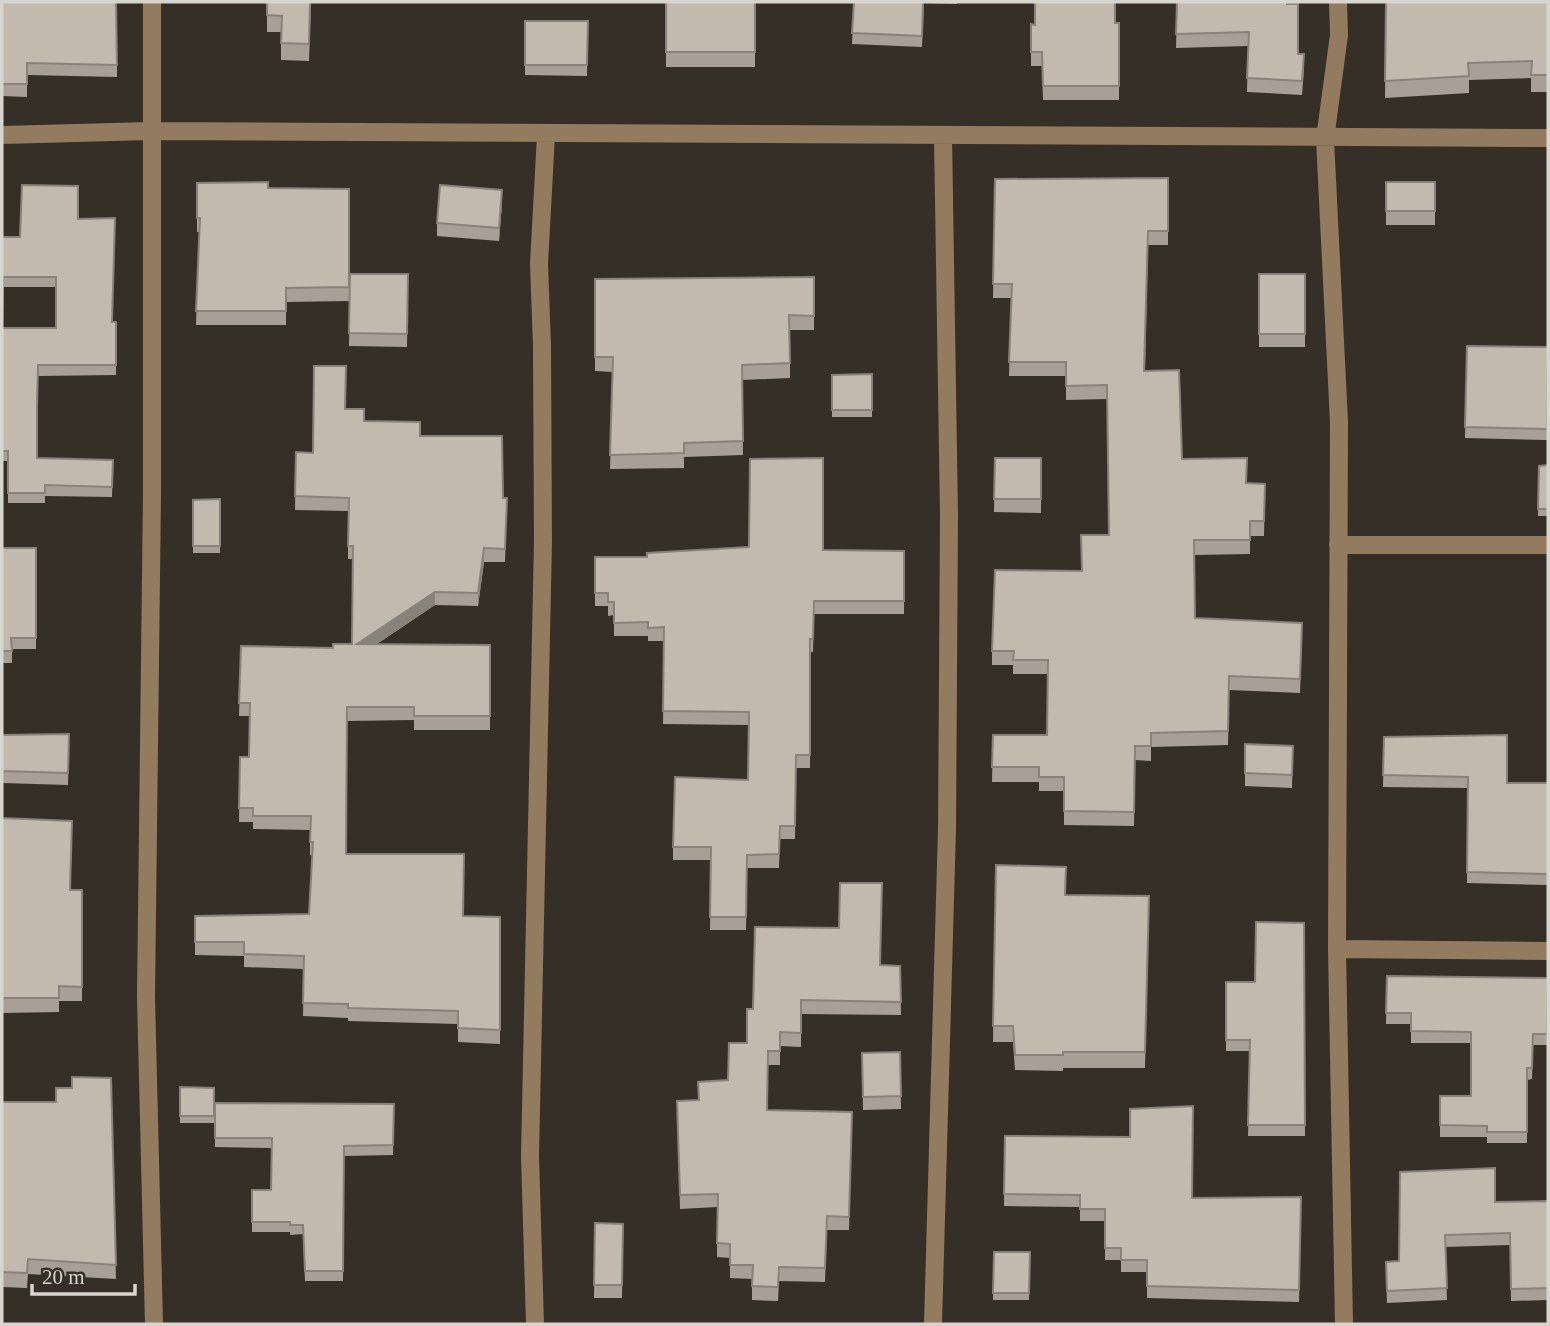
<svg xmlns="http://www.w3.org/2000/svg" width="1550" height="1326" font-family="'Times New Roman',serif">
<style>
.lines{fill:none;stroke-linecap:round;stroke-linejoin:round}
.minor{stroke:#937b5f;stroke-width:18}
.wall{fill:#a8a096;fill-rule:evenodd}
.shaded-wall{fill:#88827a}
.building{fill:#c3baaf;stroke:#88827a;stroke-width:2;fill-rule:evenodd}
</style>
<rect width="100%" height="100%" fill="#362f27"/>
<g class="lines">
<path class="minor" d="M152,2V493L146,997L154,1324
M1338,2L1339,35L1325,139L1339,422L1337,949L1344,1324
M2,135L150,131L1548,138
M1338,545H1548
M1337,949L1548,951
M535,1324L530,1156L543,541L542,346L539,264L546,135
M933,1324L947,828L949,516L943,135"/>
</g>
<path class="wall" d="M2,2L117,65V77L27,75V97L2,96Z
M311,2L309,61L281,60V32H267V15Z
M666,2H755V67H666Z
M854,2H957V4L924,3L922,47L852,44Z
M1177,2L1298,54L1304,69L1302,95L1247,92L1248,46L1176,48Z
M1386,2H1548V92H1531V78L1469,80V93L1385,98Z
M525,21H588L587,76L525,75Z
M1119,23V100H1043L1042,66H1031V24Z
M1168,178V245H1148L1145,371L1182,459L1247,483L1265,484L1264,536H1250V554L1194,555L1195,618L1302,637L1300,693L1229,690L1228,745L1151,747V761L1135,760L1134,826L1064,825V791H1039V782H992L993,735H1047L1048,674H1013V665H992V651L1081,571L1109,535L1107,399L1066,400V376H1009L1011,298H993L995,179Z
M1386,182H1435V225H1386Z
M197,183L268,188L349,189V301L286,302V325H196L199,232H197Z
M502,203L499,241L437,236V223Z
M78,219L112,322H116V375L38,376L37,458L113,460L112,497L45,496V503H8V461H2V237H20ZM3,287H56V328H2Z
M350,274H408L407,347L349,346Z
M1259,274H1305V347H1259Z
M814,277V330H790V378L742,380L743,455L684,457V468L610,469L613,372L595,371V279Z
M1467,346L1548,347L1547,440L1465,438Z
M872,374V417H832V375Z
M346,409L364,421L420,436L503,498H507L505,562H484L478,606L435,605L377,644L490,645V730H414V720L347,721L346,854L463,916L500,917V1044L458,1042V1024L348,1021V1018L303,1016L304,969L244,967V956L195,955V916L309,914L313,855H310V830L253,829V822H239L240,757H249V716H239L241,646L333,648L352,644L353,559H348V511L295,510L296,452L313,453Z
M995,458H1041V513L994,512Z
M1548,465V516H1538L1539,466Z
M220,499V553H193V500Z
M2,548H36V649H12V663H2V735L69,734L68,785L2,783Z
M823,550L904,551V614H814L813,652H810V768H796L795,839H780L779,868H747L746,930H710L711,860H673V847L748,780L749,725L663,724L664,641H648V636H614V615L608,616V606H595V557H647Z
M1384,737L1507,783H1548V885L1467,883L1468,788L1383,787Z
M1245,744L1293,746L1292,788L1245,786Z
M2,818L70,890H82V1001H59V1012L2,1013Z
M996,865L1066,895L1149,896L1145,1068H1063V1071L1015,1070L1013,1042H993Z
M1304,923L1305,1136H1248L1250,1051H1226V982H1255Z
M880,965L900,966L901,1015L801,1014V1047L780,1046V1065H768L767,1110L852,1112L849,1230H827L825,1282L779,1281L778,1301L752,1300V1279L730,1278V1258L717,1257V1207L680,1209L677,1101L698,1100L728,1080L747,1043L753,1009Z
M1387,976L1548,978L1547,1045H1533L1532,1079L1527,1080V1143H1487V1137H1440V1096H1471V1043H1411V1024H1386Z
M900,1052L901,1109L863,1110L862,1053Z
M111,1078L116,1279L28,1274L27,1288L2,1287V1102H56L72,1088Z
M180,1087L214,1088V1123H180Z
M215,1103L394,1104L393,1155L344,1156L343,1281H305L303,1234L290,1235V1232H252V1190H271L272,1148L215,1147Z
M1005,1136L1192,1198L1301,1197L1299,1302L1147,1298V1272H1121V1260H1105V1221H1080V1207L1004,1206Z
M1548,1201V1300L1511,1301L1510,1245L1445,1247L1447,1300L1387,1303L1386,1274L1399,1261L1495,1202Z
M595,1223L623,1224L622,1298H594Z
M994,1252H1030L1029,1300H993Z"/>
<path class="shaded-wall" d="M502,190V203L499,241V228Z
M484,548V562L478,606V593Z
M435,592V605L357,657V644Z"/>
<path class="building" d="M2,2H116L117,65L27,63V84H2Z
M267,2H310L309,44L281,43L282,16L267,15Z
M666,2H755V52H666Z
M854,2H923L922,36L852,33Z
M1035,2H1115V23H1119V86H1043L1042,52H1031V24L1035,25Z
M1177,2H1287V4H1298V54H1304L1302,81L1247,78L1249,32L1176,34Z
M1386,2H1548V75H1531L1532,61L1468,63L1469,76L1385,81Z
M525,21H588L587,65H525Z
M1168,178V231H1148L1144,371L1179,370L1182,459L1247,458L1246,483L1265,484L1264,521H1250V540H1194L1195,618L1302,623L1300,679L1229,676L1228,731L1151,733V746H1135L1134,812L1064,811V777H1039V767H992L993,735H1047L1048,660H1013L1014,651H992L995,570L1082,571L1081,535H1109L1107,385L1066,386V362H1009L1012,284H993L995,179Z
M268,182V188L349,189V287L286,288V311H196L200,218H197V183Z
M1386,182H1435V211H1386Z
M22,185L78,186V219L115,218L112,322H116V365H38L37,406V458L113,460L112,487L45,485V493H8V451H2V237H20ZM3,277H56V328H2Z
M440,185L502,190L499,228L437,223Z
M350,274H408L407,334L349,333Z
M1259,274H1305V334H1259Z
M814,277V316L789,315L790,363L742,365L743,441L684,443V453L610,455L613,357H595V279Z
M1467,346L1548,347L1547,429L1465,427Z
M314,366H346L345,409H364V421L420,422V436H502L503,498H507L505,549L484,548L478,593L435,592L357,644L490,645V716H414V707H347L346,854H464L463,916L500,917V1030L458,1028V1011L348,1008V1004L303,1003L304,956L244,954V942H195V916L309,914L313,842H310L311,816H253V808H239L240,757H249L250,703H239L241,646L333,648V644H352L353,546H348L349,498L295,496L296,452L313,453Z
M872,374V410H832V375Z
M823,458V550L904,551V601H814L813,639H810V755H796L795,826H780L779,854L747,855L746,917H710L711,847H673L675,777L748,780L749,712L663,711L664,627L648,628V622L614,623V602H608V593H595V557H647V553L749,547L750,459Z
M995,458H1041V499H994Z
M1548,465V509H1538L1539,466Z
M220,499V546H193V500Z
M2,548H36V638H11L12,651H2V735L69,734L68,773L2,771Z
M1507,735V783H1548V874L1467,872L1468,777L1383,775L1384,737Z
M1245,744L1293,746L1292,775L1245,773Z
M2,818L72,821L70,890H82V987L59,986V998H2Z
M996,865L1066,867L1065,895L1149,896L1145,1052H1063V1055H1015L1013,1026H993Z
M840,883H882L880,965L900,966L901,1002L801,1000V1033L780,1032V1051H768L767,1110L852,1112L849,1217L827,1216L825,1268L779,1267L778,1287L752,1286L753,1265H730V1244L717,1243L718,1194L680,1195L677,1101L699,1100L698,1082L728,1080L729,1043H747V1009H753L755,927L839,928Z
M1256,922L1304,923L1305,1125H1248L1250,1040H1226V982H1255Z
M1387,976L1548,978L1547,1034H1533L1532,1068H1527V1132H1487V1126L1440,1125V1096H1471V1032L1411,1031V1013H1386Z
M900,1052L901,1096L863,1097L862,1053Z
M72,1077L111,1078L116,1265L28,1259L27,1273L2,1272V1102H56V1088H72Z
M180,1087L214,1088V1116H180Z
M215,1103L394,1104L393,1145L344,1146L343,1271H305L303,1225H290V1222H252V1190H271L272,1138H215Z
M1193,1106L1192,1198L1301,1197L1299,1290L1147,1286V1260H1121V1248H1105V1209H1080V1195L1004,1194L1005,1136L1130,1137V1109Z
M1495,1168V1202L1548,1201V1288L1511,1289L1510,1233L1445,1235L1447,1288L1387,1291L1386,1262L1399,1261L1400,1172Z
M595,1223L623,1224L622,1285H594Z
M994,1252H1030L1029,1293H993Z"/>
<rect width="1550" height="1326" fill="none" stroke="#d8d4ce" stroke-width="7"/>
<path d="M32 1284v10h103v-10" fill="none" stroke="#d8d4ce" stroke-width="3.5"/>
<text x="42" y="1284" font-size="21" fill="#d8d4ce" stroke="#362f27" stroke-width="5" paint-order="stroke">20 m</text>
</svg>
